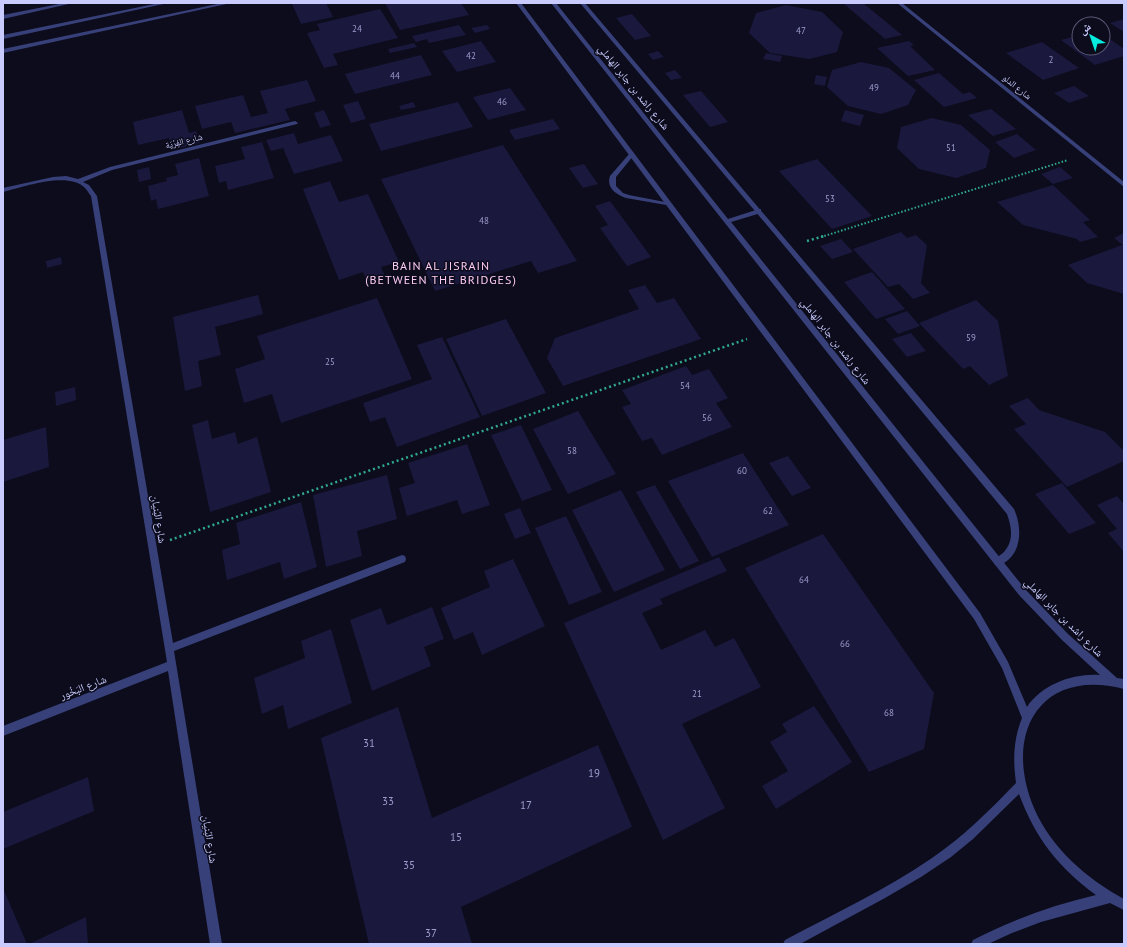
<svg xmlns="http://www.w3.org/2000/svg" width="1127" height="947" font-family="'PT Sans','Noto Naskh Arabic',sans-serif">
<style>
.building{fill:#1a183d}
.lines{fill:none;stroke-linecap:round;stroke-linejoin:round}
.path-far1{stroke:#30ab8f;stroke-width:2;stroke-dasharray:1.5 2;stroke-linecap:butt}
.path{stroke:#30ab8f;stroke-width:2.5;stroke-dasharray:2 3;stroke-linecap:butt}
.service{fill:#38407a;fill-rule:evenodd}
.minor{fill:#38407a;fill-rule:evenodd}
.tertiary{fill:#38407a;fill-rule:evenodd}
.labels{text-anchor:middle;stroke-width:3;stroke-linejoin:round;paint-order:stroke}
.number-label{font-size:9px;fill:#9d9ece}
.far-street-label{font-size:9px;fill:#c9cbfe;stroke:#0c0c1c}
.street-label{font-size:11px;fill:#c9cbfe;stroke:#0c0c1c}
.near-number-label{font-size:11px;fill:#9d9ece}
.neighbourhood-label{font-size:12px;letter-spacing:1px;fill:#fecbf3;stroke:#0c0c1c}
</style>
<rect width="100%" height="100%" fill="#0c0c1c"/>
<path class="building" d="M296,3H326L333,17L301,24L292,4Z
M385,3H461L469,15L400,30Z
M843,3H863L902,35L885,39Z
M786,5L822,12L843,32L837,52L809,59L770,53L749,33L756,13Z
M380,9L398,38L333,54L338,65L324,68L307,33L320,30L317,24Z
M632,14L651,36L635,40L616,18Z
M1124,19V32L1110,23Z
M459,25L466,35L429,43L427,39L416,42L412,36Z
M487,25L490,29L475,33L471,28Z
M1103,34L1124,49V56L1095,65L1061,40L1079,35V48H1103Z
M481,41L496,62L457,72L442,51Z
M909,41L914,45L910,46L935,70L908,76L877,48Z
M1042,42L1079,68L1043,80L1006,53Z
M414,43L417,47L390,53L388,49Z
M658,51L664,57L653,60L648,54Z
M766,53L782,56L780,62L763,59Z
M421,55L432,75L355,94L345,74Z
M861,62L889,68L916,90L908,105L881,114L848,106L827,87L832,70Z
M675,70L682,78L671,80L665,73Z
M939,73L963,94L970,92L977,98L944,107L914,80Z
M816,75L827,77L825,86L814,84Z
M307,80L316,101L285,109L290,120L235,133L231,122L202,129L195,106L243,95L251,117L268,113L260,91Z
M1074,86L1089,96L1069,103L1054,93Z
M510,88L526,110L488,120L473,97Z
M701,91L728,122L710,127L683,95Z
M358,101L366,119L351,123L343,105Z
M413,102L416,107L401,110L399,106Z
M458,102L473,127L381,151L369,124Z
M991,109L1016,129L993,136L968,115Z
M182,110L189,133L196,131L200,143L172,150L169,138L138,145L133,122Z
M324,110L331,125L320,128L314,113Z
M845,110L864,115L860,126L841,121Z
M932,118L961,125L990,150L986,168L956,178L919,169L897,148L901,127Z
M553,119L560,129L515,140L509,130Z
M294,133L298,144L331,135L343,161L294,174L283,148L271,151L266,140Z
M1017,134L1036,150L1014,158L995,142Z
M262,142L274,178L228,190L226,181L219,183L215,166L245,159L241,147Z
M503,145L577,261L538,273L531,261L435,291L381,179Z
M199,158L209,196L158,209L156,199L151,201L148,186L167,181L166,178L178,175L175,164Z
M817,159L872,216L832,229L779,171Z
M584,164L598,184L583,188L569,168Z
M149,167L151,179L139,182L137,170Z
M1060,167L1073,178L1053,184L1041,174Z
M330,181L339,202L368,194L399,262L381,267L385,276L367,282L363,272L339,280L303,189Z
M1053,185L1090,220L1083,222L1098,237L1080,242L1077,239L1023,225L997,202Z
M610,201L624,220L651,257L627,266L600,228L608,225L595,206Z
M901,232L907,238L916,235L927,245L921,283L930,293L913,299L899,284L888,287L853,249Z
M1124,233V246L1114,238Z
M841,239L853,252L832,259L820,246Z
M1122,245L1124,247V294L1087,283L1068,265Z
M61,257L62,264L47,268L46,261Z
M872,272L905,309L876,319L844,282Z
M645,285L657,303L674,298L701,339L563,386L547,358L555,338L639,309L628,290Z
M258,295L263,314L215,327L221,355L198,361L202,386L185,391L173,317Z
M377,298L412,379L281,423L272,394L244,403L235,369L265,359L257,336Z
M976,300L998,321L1008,376L989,385L970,366L963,369L919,323Z
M907,311L920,326L898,334L885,319Z
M506,319L546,393L482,416L446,339Z
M911,333L926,351L907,357L892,339Z
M442,337L480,417L397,447L385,417L370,422L363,403L432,379L417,345Z
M686,366L692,375L709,369L728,398L716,403L732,427L662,455L652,438L642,441L622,407L631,404L622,390Z
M75,387L76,400L56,406L55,392Z
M1028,398L1039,410L1105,432L1124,451V461L1067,487L1014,429L1026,424L1009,406Z
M578,411L616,474L568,494L533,429Z
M208,420L212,439L235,432L238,444L257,437L271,492L210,512L192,425Z
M521,425L552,490L522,501L491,435Z
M46,427L49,467L3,482V440Z
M467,444L490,505L462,514L457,500L407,516L399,488L415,483L408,463Z
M743,453L789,525L712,557L668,481Z
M788,456L811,488L792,496L769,463Z
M387,475L397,519L357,531L362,556L326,567L313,495Z
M1062,483L1096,523L1069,534L1035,494Z
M655,485L699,561L680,569L636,492Z
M621,490L665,570L614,592L572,510Z
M1117,496L1124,504V552L1108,533L1117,529L1097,505Z
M301,502L317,567L284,579L280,562L227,580L222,550L240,544L236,523Z
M520,508L531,533L515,539L504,514Z
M566,516L602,592L569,605L535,528Z
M823,534L934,693L924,749L869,772L745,568Z
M719,557L727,571L660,599L663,604L642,613L661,650L705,630L715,647L734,638L761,687L682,724L725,808L663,840L564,623Z
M513,559L545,626L482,655L473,632L454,640L441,608L490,587L484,571Z
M432,607L444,639L424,647L431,666L372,691L350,620L381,608L387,625Z
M331,629L352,703L288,729L283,705L262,714L254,678L305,658L301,641Z
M814,706L852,762L776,809L762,786L788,771L770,742L787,732L782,724Z
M398,707L432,818L598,745L632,827L461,907L472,944H369L321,738Z
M88,777L94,811L3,849V812Z
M3,888L27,944H3Z
M86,917L88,944H29Z"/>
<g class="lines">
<path class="path-far1" d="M821,237L1068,160"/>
<path class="path" d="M807,241L824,236
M170,540L747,339"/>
<path class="service" d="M222,3H231L3,53V49Z
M580,3H585L1014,509C1023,529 1022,557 998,566L995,565L994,562C996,558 999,556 1003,553C1014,542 1012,528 1007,514L787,249Z
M632,152L634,153V155L616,177V186L623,193L629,195L670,203L673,205L672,206L626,198C616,194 606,188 610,176L630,153Z"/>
<path class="minor" d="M897,3H902L1124,182V187Z
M295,121L298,123L297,124L112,170L83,182L89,185L97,196L173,643L402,555L405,556L406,559L405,562L174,651L222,944H210L168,671L3,736V726L167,662L91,196C89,194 88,191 85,188C68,171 24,187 3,192V188L53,177L66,176L78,179L110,167Z"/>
<path class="tertiary" d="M64,3H73L3,19V15Z
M159,3H168L3,39V35Z
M516,3H521L980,613L1008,662L1027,707C1042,684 1074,673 1100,675L1062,640L1019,595L551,3H556L728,219L759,209H761V213L731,222L1025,589L1068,634L1117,678L1124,679V689C1039,667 1003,735 1034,808C1051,848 1087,879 1124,899V910L1110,903L1041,922L1012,933L988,944H971L973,940C1012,920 1053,905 1096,895C1059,868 1035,838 1019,794L973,839L951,857L921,877L885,898L800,944H783L785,940C834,914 885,890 932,858C963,837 990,810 1016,783C1013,759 1013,741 1022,718L1002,668L974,619Z"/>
</g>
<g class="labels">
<g class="number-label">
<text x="357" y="32">24</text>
<text x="801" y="34">47</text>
<text x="471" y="59">42</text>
<text x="1051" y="63">2</text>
<text x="395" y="79">44</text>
<text x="874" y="91">49</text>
<text x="502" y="105">46</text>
<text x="951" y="151">51</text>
<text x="830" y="202">53</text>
<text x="484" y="224">48</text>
<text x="971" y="341">59</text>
<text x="330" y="365">25</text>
<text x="685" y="389">54</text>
<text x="707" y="421">56</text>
<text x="572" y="454">58</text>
<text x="742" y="474">60</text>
<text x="768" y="514">62</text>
<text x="804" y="583">64</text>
<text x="845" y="647">66</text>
<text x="697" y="697">21</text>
<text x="889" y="716">68</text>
</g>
<g class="far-street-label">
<text transform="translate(1017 87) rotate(39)" y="3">شارع الدلو</text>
<text transform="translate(184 141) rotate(-14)" y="3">شارع الفِرْيَة</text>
</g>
<g class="street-label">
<text transform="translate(634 87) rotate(51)" y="4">شارع راشد بن جابر الهاملي</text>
<text transform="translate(836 341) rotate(52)" y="4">شارع راشد بن جابر الهاملي</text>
<text transform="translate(159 519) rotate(81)" y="4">شارع البُنيان</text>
<text transform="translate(1064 617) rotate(45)" y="4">شارع راشد بن جابر الهاملي</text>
<text transform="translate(83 687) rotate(-21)" y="4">شارع البَخُور</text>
<text transform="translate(210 839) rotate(81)" y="4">شارع البُنيان</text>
</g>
<g class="near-number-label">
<text x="369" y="747">31</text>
<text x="594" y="777">19</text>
<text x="388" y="805">33</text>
<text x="526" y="809">17</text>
<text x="456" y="841">15</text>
<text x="409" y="869">35</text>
<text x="431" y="937">37</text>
</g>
<g class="neighbourhood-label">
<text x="441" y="270">BAIN AL JISRAIN<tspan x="441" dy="14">(BETWEEN THE BRIDGES)</tspan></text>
</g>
</g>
<rect width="1127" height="947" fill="none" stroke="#c9cbfe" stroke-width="8"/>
<g transform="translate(1091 36) rotate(320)"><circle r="19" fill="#0c0c1c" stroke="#585876"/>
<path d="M0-3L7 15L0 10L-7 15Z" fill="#06ecde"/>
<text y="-6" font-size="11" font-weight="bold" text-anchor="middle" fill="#c9cbfe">ش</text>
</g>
</svg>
